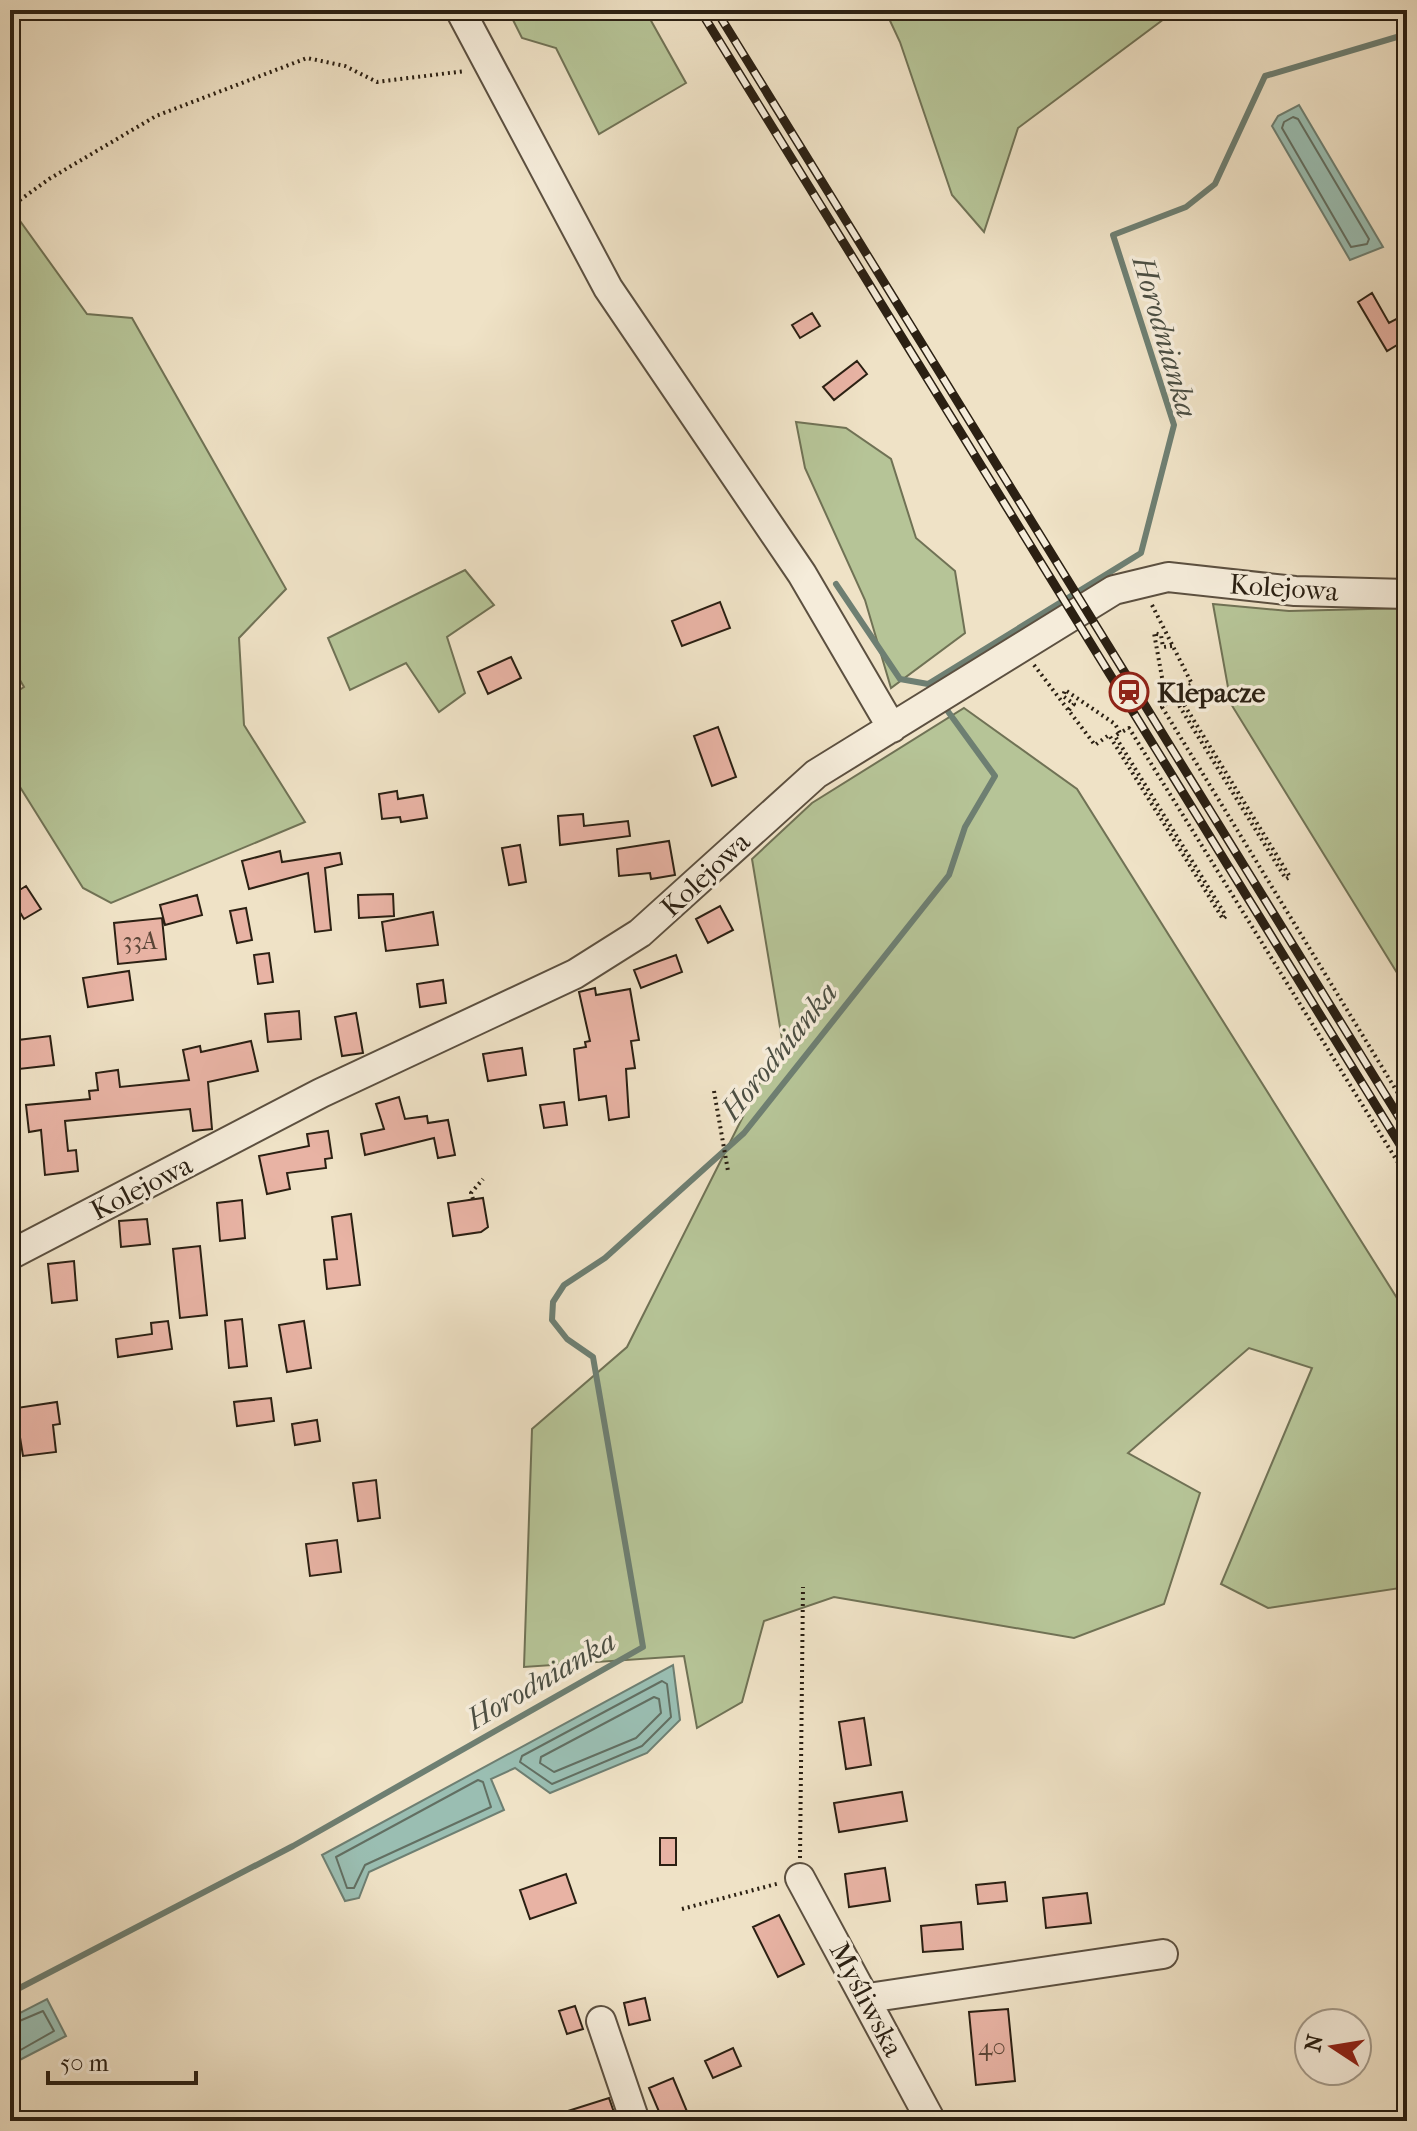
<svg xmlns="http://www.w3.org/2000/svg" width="1417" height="2131" font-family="'IM FELL French Canon',serif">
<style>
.green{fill:#b6c497;stroke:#707255;stroke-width:2}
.water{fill:#9abeb2;stroke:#6e7f72;stroke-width:2}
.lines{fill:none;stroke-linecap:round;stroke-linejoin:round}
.shore{stroke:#626f62;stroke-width:2}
.stream{stroke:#6e7f72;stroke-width:6}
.building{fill:#e8b3a4;stroke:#2b2013;stroke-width:2}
.minor-casing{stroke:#5c5040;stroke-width:32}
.path{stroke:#2b2013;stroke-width:4;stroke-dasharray:2 4;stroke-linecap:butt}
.minor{stroke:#f5ecda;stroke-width:28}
.rail-casing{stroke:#2b2013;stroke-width:9}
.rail{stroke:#f5ecda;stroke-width:6;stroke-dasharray:18;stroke-linecap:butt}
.labels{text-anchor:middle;stroke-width:7;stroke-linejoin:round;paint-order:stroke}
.number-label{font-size:24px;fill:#5a4537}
.street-label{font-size:28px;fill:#2b2013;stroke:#f5ecda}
.poi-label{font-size:28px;font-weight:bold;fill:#2b2013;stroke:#f5ecda;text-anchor:start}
.water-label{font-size:30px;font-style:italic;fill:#4c4f43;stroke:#f5ecda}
</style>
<rect width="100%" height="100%" fill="#efe2c6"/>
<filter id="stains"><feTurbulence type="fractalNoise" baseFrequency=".0025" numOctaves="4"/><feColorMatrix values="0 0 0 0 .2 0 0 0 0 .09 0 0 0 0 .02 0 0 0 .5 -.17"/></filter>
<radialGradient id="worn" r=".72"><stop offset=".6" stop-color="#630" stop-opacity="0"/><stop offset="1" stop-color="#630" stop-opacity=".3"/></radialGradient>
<path class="green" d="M508,10H645L686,83L599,134L556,48L522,38Z
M885,10H1176L1018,128L984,232L952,195L900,42Z
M10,207L87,314L132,318L286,589L239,638L244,725L305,822L111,903L83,888L10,771V696L24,687L10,663Z
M796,422L846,428L891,459L916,538L955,571L965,633L891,688L865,600L805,468Z
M465,570L494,605L447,637L465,693L439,712L406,663L350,690L328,638Z
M1213,604L1289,611L1407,608V989L1231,704Z
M964,708L1077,789L1407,1314V1587L1268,1608L1221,1584L1312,1368L1249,1348L1128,1453L1200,1493L1164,1604L1074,1638L834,1597L764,1621L742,1702L697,1728L684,1656L524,1667L532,1429L627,1347L782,1039L752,859L812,803Z"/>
<path class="water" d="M1299,105L1383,247L1350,260L1272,126L1278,116Z
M673,1665L680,1720L647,1753L550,1793L515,1768L491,1779L504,1810L369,1872L359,1898L345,1901L322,1855Z
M47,1999L66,2036L10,2065V2018Z"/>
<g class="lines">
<path class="shore" d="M1293,117L1298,119L1369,239L1367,244L1351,247L1282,128L1284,122Z
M662,1681L667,1684L671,1717L642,1746L552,1784L520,1762L522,1756Z
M654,1697L659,1699L661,1713L636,1738L554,1772L540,1763L541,1757Z
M478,1780L483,1782L491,1807L365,1865L354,1888H347L336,1857Z
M10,2025L43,2011L54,2031L10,2056"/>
<path class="stream" d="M836,584L900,679L928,684
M934,693L928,684L1141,553L1174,425L1113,235L1186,207L1215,184L1265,76L1407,34
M10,1993L293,1846L643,1647L593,1357L567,1339L552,1320L553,1302L564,1285L605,1258L744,1133L949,875L965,827L995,776L944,706"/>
</g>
<path class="building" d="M1372,293L1389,323L1400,317L1407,329V339L1387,351L1358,302Z
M812,313L820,326L800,338L792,325Z
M857,361L867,374L834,400L823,387Z
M720,602L730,628L682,646L672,621Z
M511,657L521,678L488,694L478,672Z
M718,727L736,777L712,786L694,736Z
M397,791L398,799L423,795L427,818L401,822L400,817L382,819L379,794Z
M583,814L584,826L628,821L630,836L560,845L558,816Z
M669,841L675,875L651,879L650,873L619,876L617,849Z
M520,845L526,882L509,885L502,848Z
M280,851L282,862L340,853L342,864L325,868L331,930L315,932L308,873L249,889L242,861Z
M26,886L41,909L24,919L10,896Z
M393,894L394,916L359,918L358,895Z
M197,895L202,915L165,925L160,905Z
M720,906L733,930L708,943L696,919Z
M246,908L252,940L237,943L230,911Z
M433,912L438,945L386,951L382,922Z
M162,918L166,959L118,964L114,923Z
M269,953L273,982L258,984L254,955Z
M676,955L682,972L641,988L634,970Z
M129,971L133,1000L88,1007L83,978Z
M443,980L446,1003L420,1007L417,984Z
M595,988L596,995L630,989L639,1040L631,1041L635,1068L626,1069L629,1117L609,1120L606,1096L579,1100L574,1049L586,1047L585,1042L590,1041L579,992Z
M299,1011L301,1039L268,1042L265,1014Z
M356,1013L363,1053L342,1056L335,1017Z
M50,1036L54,1065L10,1070V1041Z
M251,1041L258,1071L208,1082L212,1129L193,1131L190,1109L65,1121L68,1151L76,1150L78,1171L45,1175L41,1130L29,1132L26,1105L90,1099L89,1091L98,1090L96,1073L118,1070L120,1087L189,1080L183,1050L200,1046L201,1052Z
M522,1048L526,1075L488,1081L483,1054Z
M399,1097L405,1119L427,1116L428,1123L448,1120L455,1155L438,1158L434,1138L365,1155L361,1134L384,1129L376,1104Z
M564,1102L567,1125L544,1128L540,1105Z
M328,1131L332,1158L325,1159L326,1168L287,1173L290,1189L267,1194L259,1156L309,1146L307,1134Z
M483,1198L488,1227L481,1232L453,1236L448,1203Z
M242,1200L245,1238L220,1241L217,1203Z
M351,1214L360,1285L327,1289L324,1260L337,1259L332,1217Z
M147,1219L150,1244L121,1247L119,1221Z
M200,1246L207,1315L180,1318L173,1249Z
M74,1261L77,1300L52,1303L48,1264Z
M242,1319L247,1366L229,1368L225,1321Z
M168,1321L172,1349L118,1357L116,1339L152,1334L151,1323Z
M304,1321L311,1368L287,1372L279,1325Z
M271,1398L274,1421L237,1426L234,1402Z
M57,1402L60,1424L53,1425L56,1452L23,1456L19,1431L10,1432V1409Z
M317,1420L320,1441L295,1445L292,1424Z
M376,1480L380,1518L358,1521L353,1483Z
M337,1540L341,1572L310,1576L306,1544Z
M864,1718L871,1765L846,1769L839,1722Z
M902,1792L907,1821L839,1832L834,1803Z
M660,1838H676V1865H660Z
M885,1868L890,1901L849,1907L845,1874Z
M566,1874L576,1903L530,1919L520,1890Z
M1005,1882L1007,1901L978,1904L976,1885Z
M1087,1893L1091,1923L1046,1928L1043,1898Z
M779,1915L804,1964L778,1977L753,1927Z
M961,1922L963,1949L923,1952L921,1926Z
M645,1998L650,2020L629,2025L624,2003Z
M575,2006L583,2029L567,2034L559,2011Z
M1008,2009L1015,2081L976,2085L969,2012Z
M733,2048L741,2066L713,2078L705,2061Z
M673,2078L691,2121H663L649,2088Z
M609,2098L617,2121H550L549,2117Z"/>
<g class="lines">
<g class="minor-casing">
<path id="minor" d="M460,10L608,288L802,574L892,728
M10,1255L321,1093L575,974L640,933L816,774L1114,590L1168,577L1295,591L1407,594
M800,1878L931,2121
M868,1998L1163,1954
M601,2021L635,2121"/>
</g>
<path class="path" d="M10,207L49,179L156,116L307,58L345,66L377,82L465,71
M1152,605L1192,684L1177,693L1290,877L1286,879L1175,699L1169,702
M1172,646L1163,647L1161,635L1154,633L1165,694L1169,702L1162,707L1407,1108
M1034,665L1095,745L1109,735L1223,919L1226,916L1115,736L1119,733
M1069,710L1074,704L1063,696L1065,690L1115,724L1120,733L1129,728L1407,1177
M714,1091L728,1171
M473,1199L471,1193L483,1179
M800,1858L803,1587
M682,1909L780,1883"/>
<use href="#minor" class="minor"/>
<g class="rail-casing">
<path id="rail" d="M700,10L1407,1156
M716,10L1407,1130"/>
</g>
<use href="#rail" class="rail"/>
</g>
<defs>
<g id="station-ring" transform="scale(2)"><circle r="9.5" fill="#f5ecda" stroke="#8f2418" stroke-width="1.5"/><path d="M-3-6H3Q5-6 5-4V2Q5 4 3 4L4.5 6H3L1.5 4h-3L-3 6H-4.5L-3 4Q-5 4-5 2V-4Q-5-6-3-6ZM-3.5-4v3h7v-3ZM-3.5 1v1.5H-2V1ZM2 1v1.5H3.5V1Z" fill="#8f2418"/></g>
</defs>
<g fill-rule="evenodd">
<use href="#station-ring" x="1129" y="692"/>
</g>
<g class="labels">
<g class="number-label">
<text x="140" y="949">33A</text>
<text x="992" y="2055">40</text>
</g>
<g class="street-label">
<text transform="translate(1284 587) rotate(4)" y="10">Kolejowa</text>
<text transform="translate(705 874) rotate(-43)" y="10">Kolejowa</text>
<text transform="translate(141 1187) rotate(-27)" y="10">Kolejowa</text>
<text transform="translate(867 1999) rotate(62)" y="10">Myśliwska</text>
</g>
<g class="poi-label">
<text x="1157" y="702">Klepacze</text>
</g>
<g class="water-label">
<text transform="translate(1165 337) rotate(74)" y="10">Horodnianka</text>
<text transform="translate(779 1051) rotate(-51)" y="10">Horodnianka</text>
<text transform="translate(541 1680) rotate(-30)" y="10">Horodnianka</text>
</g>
</g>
<rect width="1417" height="2131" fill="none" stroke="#efe2c6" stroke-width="40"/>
<rect x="12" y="12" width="1393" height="2107" fill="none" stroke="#2b2013" stroke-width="4"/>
<rect x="20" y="20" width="1377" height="2091" fill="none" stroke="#2b2013" stroke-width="2"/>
<g transform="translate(1333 2047) rotate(282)"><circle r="38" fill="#f5ecda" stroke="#a49a8a" stroke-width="2"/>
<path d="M0-6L14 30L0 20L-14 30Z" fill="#8f2418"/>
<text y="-12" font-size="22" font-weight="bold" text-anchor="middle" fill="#2b2013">N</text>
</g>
<path d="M48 2071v12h148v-12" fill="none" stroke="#2b2013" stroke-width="4"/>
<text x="60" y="2071" font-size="24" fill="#2b2013" stroke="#f5ecda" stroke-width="6" paint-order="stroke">50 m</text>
<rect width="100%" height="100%" filter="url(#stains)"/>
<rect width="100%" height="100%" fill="url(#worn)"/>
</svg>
